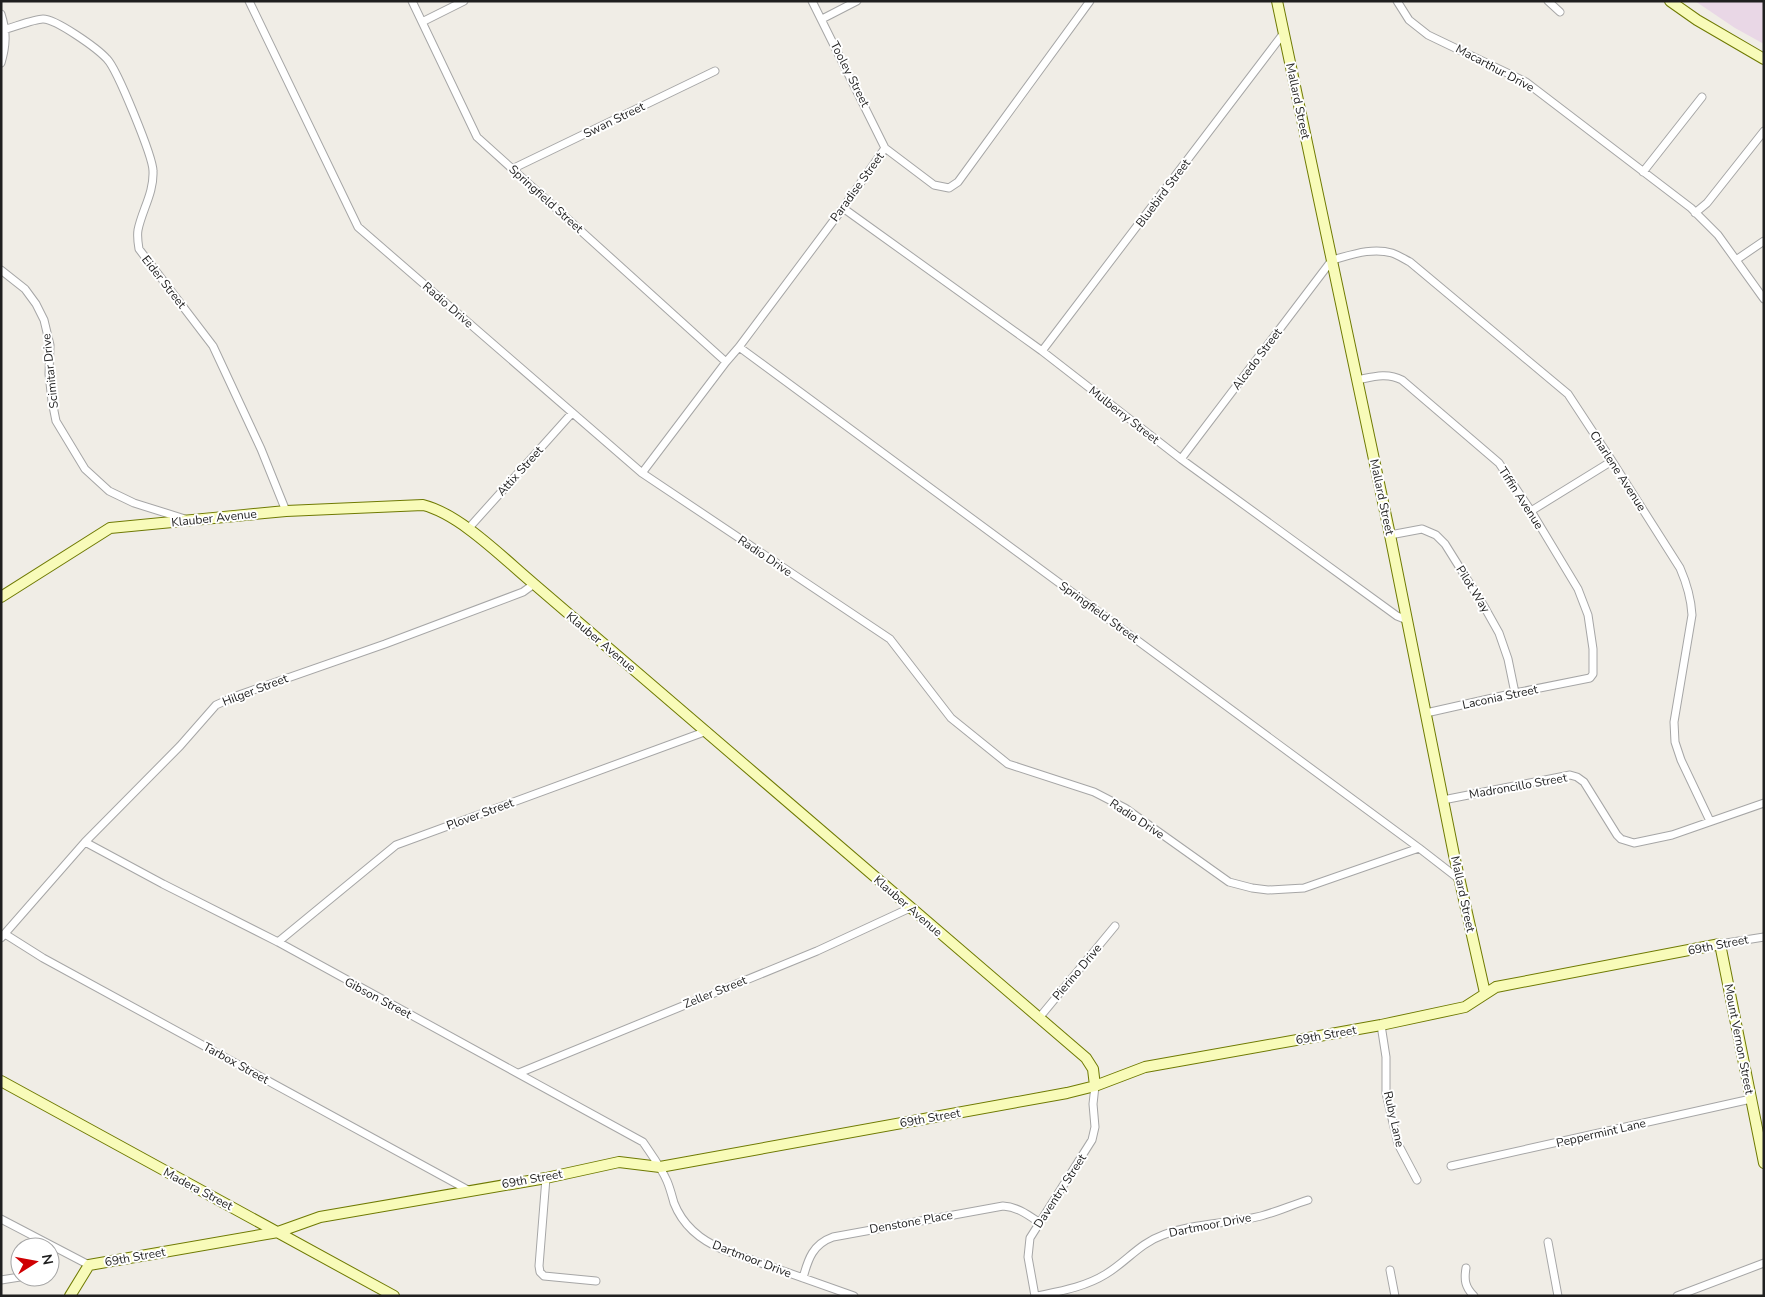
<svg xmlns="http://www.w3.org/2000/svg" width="1765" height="1297" font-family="'Nunito Sans',sans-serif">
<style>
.industrial{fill:#e9d7e6}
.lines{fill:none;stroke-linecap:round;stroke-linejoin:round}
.street-casing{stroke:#a6a6a6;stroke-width:9}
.secondary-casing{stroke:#6f7a03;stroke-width:12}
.street{stroke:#fff;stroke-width:7}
.secondary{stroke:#f8fbb9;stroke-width:10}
.labels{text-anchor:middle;stroke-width:4;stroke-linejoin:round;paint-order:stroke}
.street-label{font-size:12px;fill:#1f1f1f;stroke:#fff}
</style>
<rect width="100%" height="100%" fill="#f0ede6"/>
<path class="industrial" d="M1695,1H1764V44L1735,28Z"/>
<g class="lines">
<g class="street-casing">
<path id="street" d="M249,1L358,227L642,473L890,639L951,718L1008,764L1094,792L1125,808L1229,882L1252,888L1268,890L1304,888L1419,848
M412,1L477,137L726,362
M812,1L885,148L934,185L949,188L958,182L1090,1
M1397,1L1409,20L1428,35L1526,82L1691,208L1718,235L1764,299
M1548,1L1560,12
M1,14C7,32 6,46 1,63
M822,19L857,1
M422,22L464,1
M6,29C14,27 35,19 43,19C56,19 97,48 107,59C117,69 153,157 153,171C154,193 142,210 138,230C137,236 138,243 139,249L213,346L261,449L286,511
M512,169L715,71
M1643,172L1702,97
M843,208L1042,351L1181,459L1397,616L1407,620
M1695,213L1707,203L1764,131
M1736,260L1764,241
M1,270L25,289L36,304L44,320L50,345L49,374L52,401L56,421L85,469L109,491L134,503L185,519
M739,347L1419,848L1459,879
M1042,351L1283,34
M1357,380C1372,377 1387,372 1402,380L1499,463L1531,511L1578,589L1588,615L1593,649V674L1590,678L1515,693L1426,713
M1181,459L1332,260C1351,255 1372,247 1392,253C1398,255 1404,259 1410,262L1568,394L1612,461L1680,568C1687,584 1691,597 1692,615L1674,722L1675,742L1681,760L1710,821
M642,473L726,362L739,347L843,208L885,148
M1531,511L1612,461
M468,529L572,413
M1390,535L1422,529L1436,535L1445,544L1485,608L1499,633L1508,659L1515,693
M1443,800L1570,775L1577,777L1584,782L1617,835L1621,839L1634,843L1672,835L1764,803
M85,842L163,884L278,942L643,1142C651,1154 661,1167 667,1181C670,1188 672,1196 674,1203C683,1226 702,1241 724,1250L854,1296
M5,934L43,958L468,1190
M1,938L85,842L180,746L216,705L236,696L385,644L523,592L534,584
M278,942L396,845L707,731
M1720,944L1764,937
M1039,1018L1115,926
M1381,1025L1386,1057V1093L1398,1144L1417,1180
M519,1073L817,951L910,908
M1451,1166L1751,1099
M546,1178L539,1266L540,1272L544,1276L596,1281
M1,1219L89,1265
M1548,1242L1558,1296
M1466,1268C1464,1280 1465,1287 1474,1296
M1390,1270L1395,1296
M803,1278C808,1259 813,1244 833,1237L1003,1206C1018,1207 1028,1215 1040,1223
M1,1280L20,1277
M1035,1296L1028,1257L1030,1238L1092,1140L1095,1127L1093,1104L1095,1086
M1037,1296C1061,1291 1085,1287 1106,1274C1126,1262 1140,1243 1163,1235C1193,1223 1229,1224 1261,1216C1276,1212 1292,1205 1308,1200
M1677,1296L1764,1263"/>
</g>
<g class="secondary-casing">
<path id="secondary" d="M1277,1L1390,535L1454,855L1485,993
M1670,1L1697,20L1764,59
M1,597L110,528L286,511L423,505C460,514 504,559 534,584L1086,1058L1093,1069L1095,1086
M1,1081L394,1296
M70,1296L89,1265L278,1232L320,1217L546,1178L619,1162L660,1167L1067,1093L1095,1086L1145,1067L1381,1025L1465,1007L1496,987L1720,944L1764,1163"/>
</g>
<use href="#street" class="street"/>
<use href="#secondary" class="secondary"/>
</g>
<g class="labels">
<g class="street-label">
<text transform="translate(1495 68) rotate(28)" y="4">Macarthur Drive</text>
<text transform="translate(850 74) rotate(63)" y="4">Tooley Street</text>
<text transform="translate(1298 101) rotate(78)" y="4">Mallard Street</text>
<text transform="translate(614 120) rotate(-26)" y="4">Swan Street</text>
<text transform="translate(857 187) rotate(-54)" y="4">Paradise Street</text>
<text transform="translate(1163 193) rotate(-53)" y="4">Bluebird Street</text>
<text transform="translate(546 199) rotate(42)" y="4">Springfield Street</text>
<text transform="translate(164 282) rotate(52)" y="4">Eider Street</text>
<text transform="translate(448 305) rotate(41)" y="4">Radio Drive</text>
<text transform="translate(1257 359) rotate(-53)" y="4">Alcedo Street</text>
<text transform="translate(50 371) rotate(-96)" y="4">Scimitar Drive</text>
<text transform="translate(1124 415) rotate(38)" y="4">Mulberry Street</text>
<text transform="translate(520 471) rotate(-48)" y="4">Attix Street</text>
<text transform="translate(1618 471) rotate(57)" y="4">Charlene Avenue</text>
<text transform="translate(1382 497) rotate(78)" y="4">Mallard Street</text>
<text transform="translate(1521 498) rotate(57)" y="4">Tiffin Avenue</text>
<text transform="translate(214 518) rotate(-6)" y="4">Klauber Avenue</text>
<text transform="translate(765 556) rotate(34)" y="4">Radio Drive</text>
<text transform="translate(1473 589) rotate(58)" y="4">Pilot Way</text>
<text transform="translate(1099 612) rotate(36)" y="4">Springfield Street</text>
<text transform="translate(601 642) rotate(40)" y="4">Klauber Avenue</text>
<text transform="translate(255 690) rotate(-21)" y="4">Hilger Street</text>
<text transform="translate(1500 697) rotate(-12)" y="4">Laconia Street</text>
<text transform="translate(1518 786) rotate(-10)" y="4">Madroncillo Street</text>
<text transform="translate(480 814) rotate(-20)" y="4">Plover Street</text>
<text transform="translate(1137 819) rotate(33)" y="4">Radio Drive</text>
<text transform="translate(1463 894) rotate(78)" y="4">Mallard Street</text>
<text transform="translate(908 906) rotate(41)" y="4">Klauber Avenue</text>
<text transform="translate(1718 945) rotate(-11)" y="4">69th Street</text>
<text transform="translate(1077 972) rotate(-50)" y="4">Pierino Drive</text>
<text transform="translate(715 992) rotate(-22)" y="4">Zeller Street</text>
<text transform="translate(378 998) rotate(28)" y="4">Gibson Street</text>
<text transform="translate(1326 1035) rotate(-10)" y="4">69th Street</text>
<text transform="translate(1739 1039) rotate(79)" y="4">Mount Vernon Street</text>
<text transform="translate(236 1063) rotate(29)" y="4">Tarbox Street</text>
<text transform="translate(930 1118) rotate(-10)" y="4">69th Street</text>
<text transform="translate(1394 1119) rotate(77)" y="4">Ruby Lane</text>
<text transform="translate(1601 1133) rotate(-13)" y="4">Peppermint Lane</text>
<text transform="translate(532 1179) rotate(-10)" y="4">69th Street</text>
<text transform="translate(198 1189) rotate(28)" y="4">Madera Street</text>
<text transform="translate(1060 1191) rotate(-57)" y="4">Daventry Street</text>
<text transform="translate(911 1222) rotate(-10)" y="4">Denstone Place</text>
<text transform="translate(1210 1225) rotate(-11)" y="4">Dartmoor Drive</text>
<text transform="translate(135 1257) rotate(-10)" y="4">69th Street</text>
<text transform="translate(752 1259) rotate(21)" y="4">Dartmoor Drive</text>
</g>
</g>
<rect width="1765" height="1297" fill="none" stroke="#1f1f1f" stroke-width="5"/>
<g transform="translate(35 1262) rotate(79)"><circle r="24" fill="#ffffff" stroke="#a5a5a5"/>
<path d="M0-4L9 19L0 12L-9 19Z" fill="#cf0003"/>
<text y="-8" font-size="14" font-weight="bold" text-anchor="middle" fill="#1f1f1f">N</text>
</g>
</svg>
